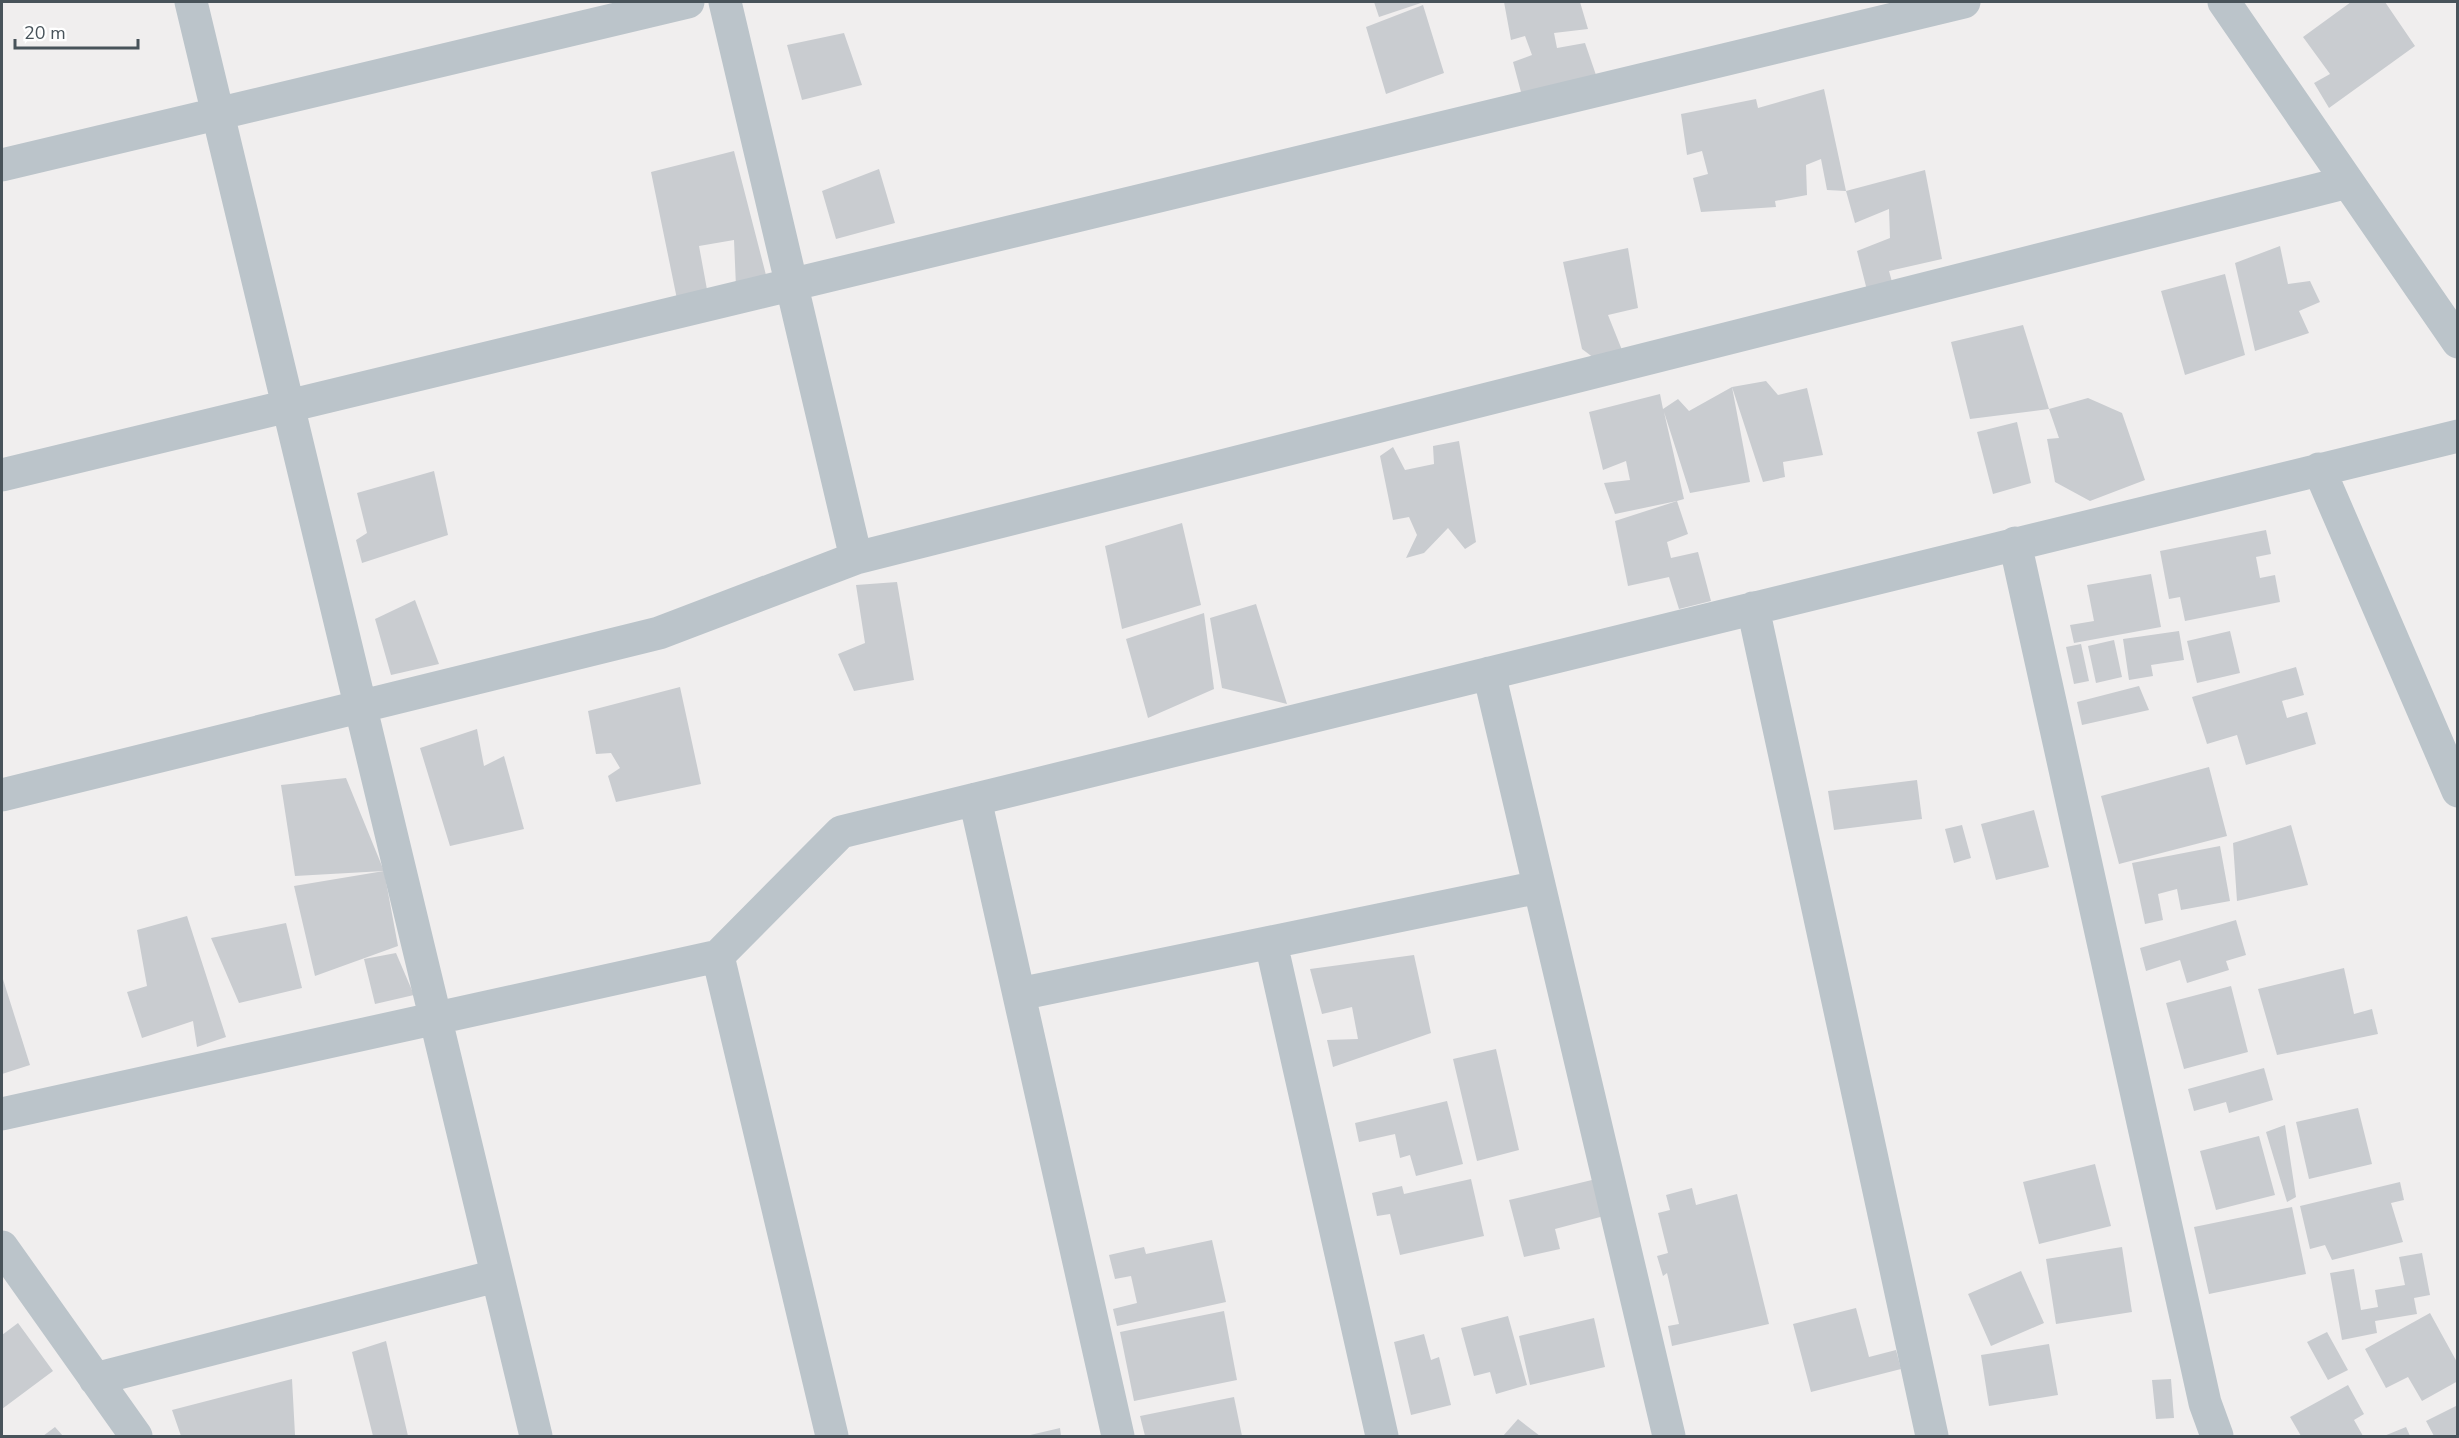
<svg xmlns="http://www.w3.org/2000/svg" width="2459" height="1438" font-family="'Nunito Sans',sans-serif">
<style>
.building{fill:#c9ccd0}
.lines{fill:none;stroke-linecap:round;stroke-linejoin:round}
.minor{stroke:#bbc4ca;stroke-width:33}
</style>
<rect width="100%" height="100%" fill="#f0eeee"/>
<path class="building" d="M1374,2H1424L1379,17Z
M1504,2H1580L1588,29L1554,33L1557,48L1585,43L1596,75L1525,107L1513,62L1532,55L1525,36L1511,40Z
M2351,2H2385L2415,46L2329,108L2314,83L2330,74L2303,37Z
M1423,5L1444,73L1386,94L1366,27Z
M844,33L862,85L802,100L787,45Z
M1824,89L1846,191L1827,190L1821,159L1806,165L1807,195L1775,201L1776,207L1701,212L1693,178L1708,174L1702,151L1687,155L1681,114L1756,99L1758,108Z
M734,151L767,279L736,287L734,240L699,246L708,295L678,304L651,172Z
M879,169L895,223L836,239L822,191Z
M1925,170L1942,259L1889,271L1894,289L1870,302L1857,251L1890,238L1889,209L1855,223L1846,191Z
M2280,246L2288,284L2310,281L2320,302L2299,311L2309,333L2255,351L2235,263Z
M1628,248L1638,308L1608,315L1624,355L1598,361L1582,349L1563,262Z
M2225,274L2245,355L2185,375L2161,291Z
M2023,325L2049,409L1970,419L1951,342Z
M1766,381L1778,395L1807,388L1823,455L1783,462L1785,477L1763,482L1732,387Z
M1732,387L1750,482L1690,493L1664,412L1684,499L1677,501L1688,534L1667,542L1671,558L1698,552L1711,601L1679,609L1669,577L1628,586L1615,521L1677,501L1615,514L1604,483L1630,480L1626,461L1603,470L1589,412L1660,394L1663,409L1678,399L1689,411Z
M2088,398L2122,413L2145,480L2090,501L2055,482L2047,439L2059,438L2049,409Z
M2017,422L2031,483L1993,494L1977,432Z
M1459,441L1476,542L1465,549L1448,528L1424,553L1406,558L1417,535L1409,517L1393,520L1380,456L1393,447L1405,470L1434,464L1433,446Z
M434,471L448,535L362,563L356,540L367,533L357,493Z
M1182,523L1201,605L1122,629L1105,546Z
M2266,530L2271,554L2256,557L2260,578L2275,575L2280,602L2185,621L2180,597L2169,599L2160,551Z
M2151,574L2161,627L2074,643L2070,625L2094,621L2087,585Z
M897,582L914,680L854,691L838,654L865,643L856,585Z
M415,600L439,664L391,675L375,619Z
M1256,604L1287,704L1222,688L1210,618Z
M1204,613L1214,689L1148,718L1126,639Z
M2179,631L2184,660L2151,665L2153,676L2129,680L2123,639Z
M2230,631L2240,673L2197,683L2187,641Z
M2114,640L2122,677L2096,683L2088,646Z
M2081,644L2089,681L2074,684L2066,647Z
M2296,667L2304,695L2282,701L2287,718L2307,712L2316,744L2246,765L2237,735L2207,744L2192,697Z
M2139,686L2149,710L2082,725L2077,702Z
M680,687L701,784L616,802L608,776L620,768L611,753L596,754L588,711Z
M477,729L484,766L504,756L524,829L450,846L420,748Z
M2209,767L2227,836L2119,864L2101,796Z
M346,778L384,871L295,876L281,785Z
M1917,780L1922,819L1834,830L1828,791Z
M2034,810L2049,867L1996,880L1981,824Z
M1962,825L1971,858L1954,863L1945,829Z
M2291,825L2308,885L2237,901L2233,843Z
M2220,846L2230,901L2181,910L2177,889L2158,894L2163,920L2145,924L2132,863Z
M384,871L398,946L315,976L294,886Z
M187,916L226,1037L197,1047L193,1021L142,1038L127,992L147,986L137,930Z
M2236,920L2246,955L2226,961L2229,970L2187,983L2180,960L2146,971L2140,948Z
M286,923L302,988L239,1003L211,938Z
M396,953L414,995L375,1004L364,959Z
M1414,955L1431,1033L1333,1067L1327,1040L1358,1039L1352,1007L1322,1014L1310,969Z
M2344,968L2354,1014L2372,1009L2378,1034L2277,1055L2258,989Z
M2,976L30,1065L2,1074Z
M2231,986L2248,1052L2184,1069L2166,1003Z
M1496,1049L1519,1150L1477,1161L1453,1059Z
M2264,1068L2273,1100L2229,1113L2226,1102L2194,1111L2188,1089Z
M1447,1101L1463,1164L1416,1176L1410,1155L1400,1158L1395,1134L1359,1142L1355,1123Z
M2358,1108L2372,1164L2309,1179L2296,1122Z
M2285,1125L2296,1197L2287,1202L2266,1132Z
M2259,1136L2275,1195L2216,1210L2200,1151Z
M2095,1164L2111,1226L2039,1244L2023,1182Z
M1471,1179L1484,1236L1400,1255L1390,1214L1377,1216L1372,1193L1402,1186L1404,1194Z
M1596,1179L1604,1216L1555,1229L1560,1249L1524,1257L1509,1200Z
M2400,1182L2404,1200L2391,1203L2403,1242L2332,1260L2325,1245L2310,1249L2300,1206Z
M1692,1188L1696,1205L1737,1194L1769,1324L1672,1346L1668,1326L1679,1324L1667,1273L1663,1276L1657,1256L1668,1253L1658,1213L1670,1210L1666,1195Z
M2292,1207L2306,1274L2209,1294L2194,1227Z
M1212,1240L1226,1302L1117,1326L1113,1309L1137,1303L1131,1276L1115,1279L1109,1255L1144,1247L1146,1254Z
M2122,1247L2132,1312L2056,1324L2046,1259Z
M2422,1253L2430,1295L2414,1298L2417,1314L2375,1321L2377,1333L2342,1340L2330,1273L2354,1269L2361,1310L2378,1307L2375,1290L2405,1285L2399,1257Z
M2021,1271L2044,1323L1991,1346L1968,1294Z
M1856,1308L1869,1357L1896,1350L1901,1369L1811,1392L1793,1324Z
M1224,1311L1237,1380L1134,1401L1120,1332Z
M2430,1313L2458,1364V1381L2422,1401L2408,1377L2386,1388L2365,1349Z
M1508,1316L1527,1385L1496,1394L1490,1372L1474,1376L1461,1328Z
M1594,1318L1605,1367L1530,1385L1519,1336Z
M18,1323L53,1371L2,1409V1335Z
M2327,1332L2348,1370L2328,1380L2307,1342Z
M1424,1334L1431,1360L1439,1357L1451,1405L1411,1415L1394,1342Z
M386,1341L408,1436H373L352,1352Z
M2049,1344L2058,1395L1989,1406L1981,1355Z
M292,1379L295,1435L181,1436L172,1410Z
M2171,1379L2174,1418L2156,1419L2152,1380Z
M2348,1385L2364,1414L2354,1420L2363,1436H2301L2290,1417Z
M1234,1397L1242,1436H1145L1140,1416Z
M2458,1405V1436H2434L2426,1421Z
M1518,1419L1540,1436H1503Z
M55,1427L63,1436H43Z
M2406,1427L2410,1436H2384Z
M1060,1428L1061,1436H1026Z"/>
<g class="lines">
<path class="minor" d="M191,2L536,1436
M725,2L856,558
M2224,2L2458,342
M2,165L688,2
M2319,469L2458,791
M2,475L1964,2
M2015,543L2205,1403L2217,1436
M1753,608L1932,1436
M1489,673L1669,1436
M2,795L659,633L856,558L2348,182
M975,799L1118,1436
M1271,943L1382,1436
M718,956L832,1436
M1019,994L1539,887
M2,1114L718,956L841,832L2458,436
M2,1247L136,1436
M95,1379L496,1276"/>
</g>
<rect width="2459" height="1438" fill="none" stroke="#48535a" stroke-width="6"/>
<path d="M15 39v9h123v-9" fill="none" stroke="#48535a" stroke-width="3"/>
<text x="24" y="39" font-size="18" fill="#48535a" stroke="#ffffff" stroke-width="4.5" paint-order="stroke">20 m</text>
</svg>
